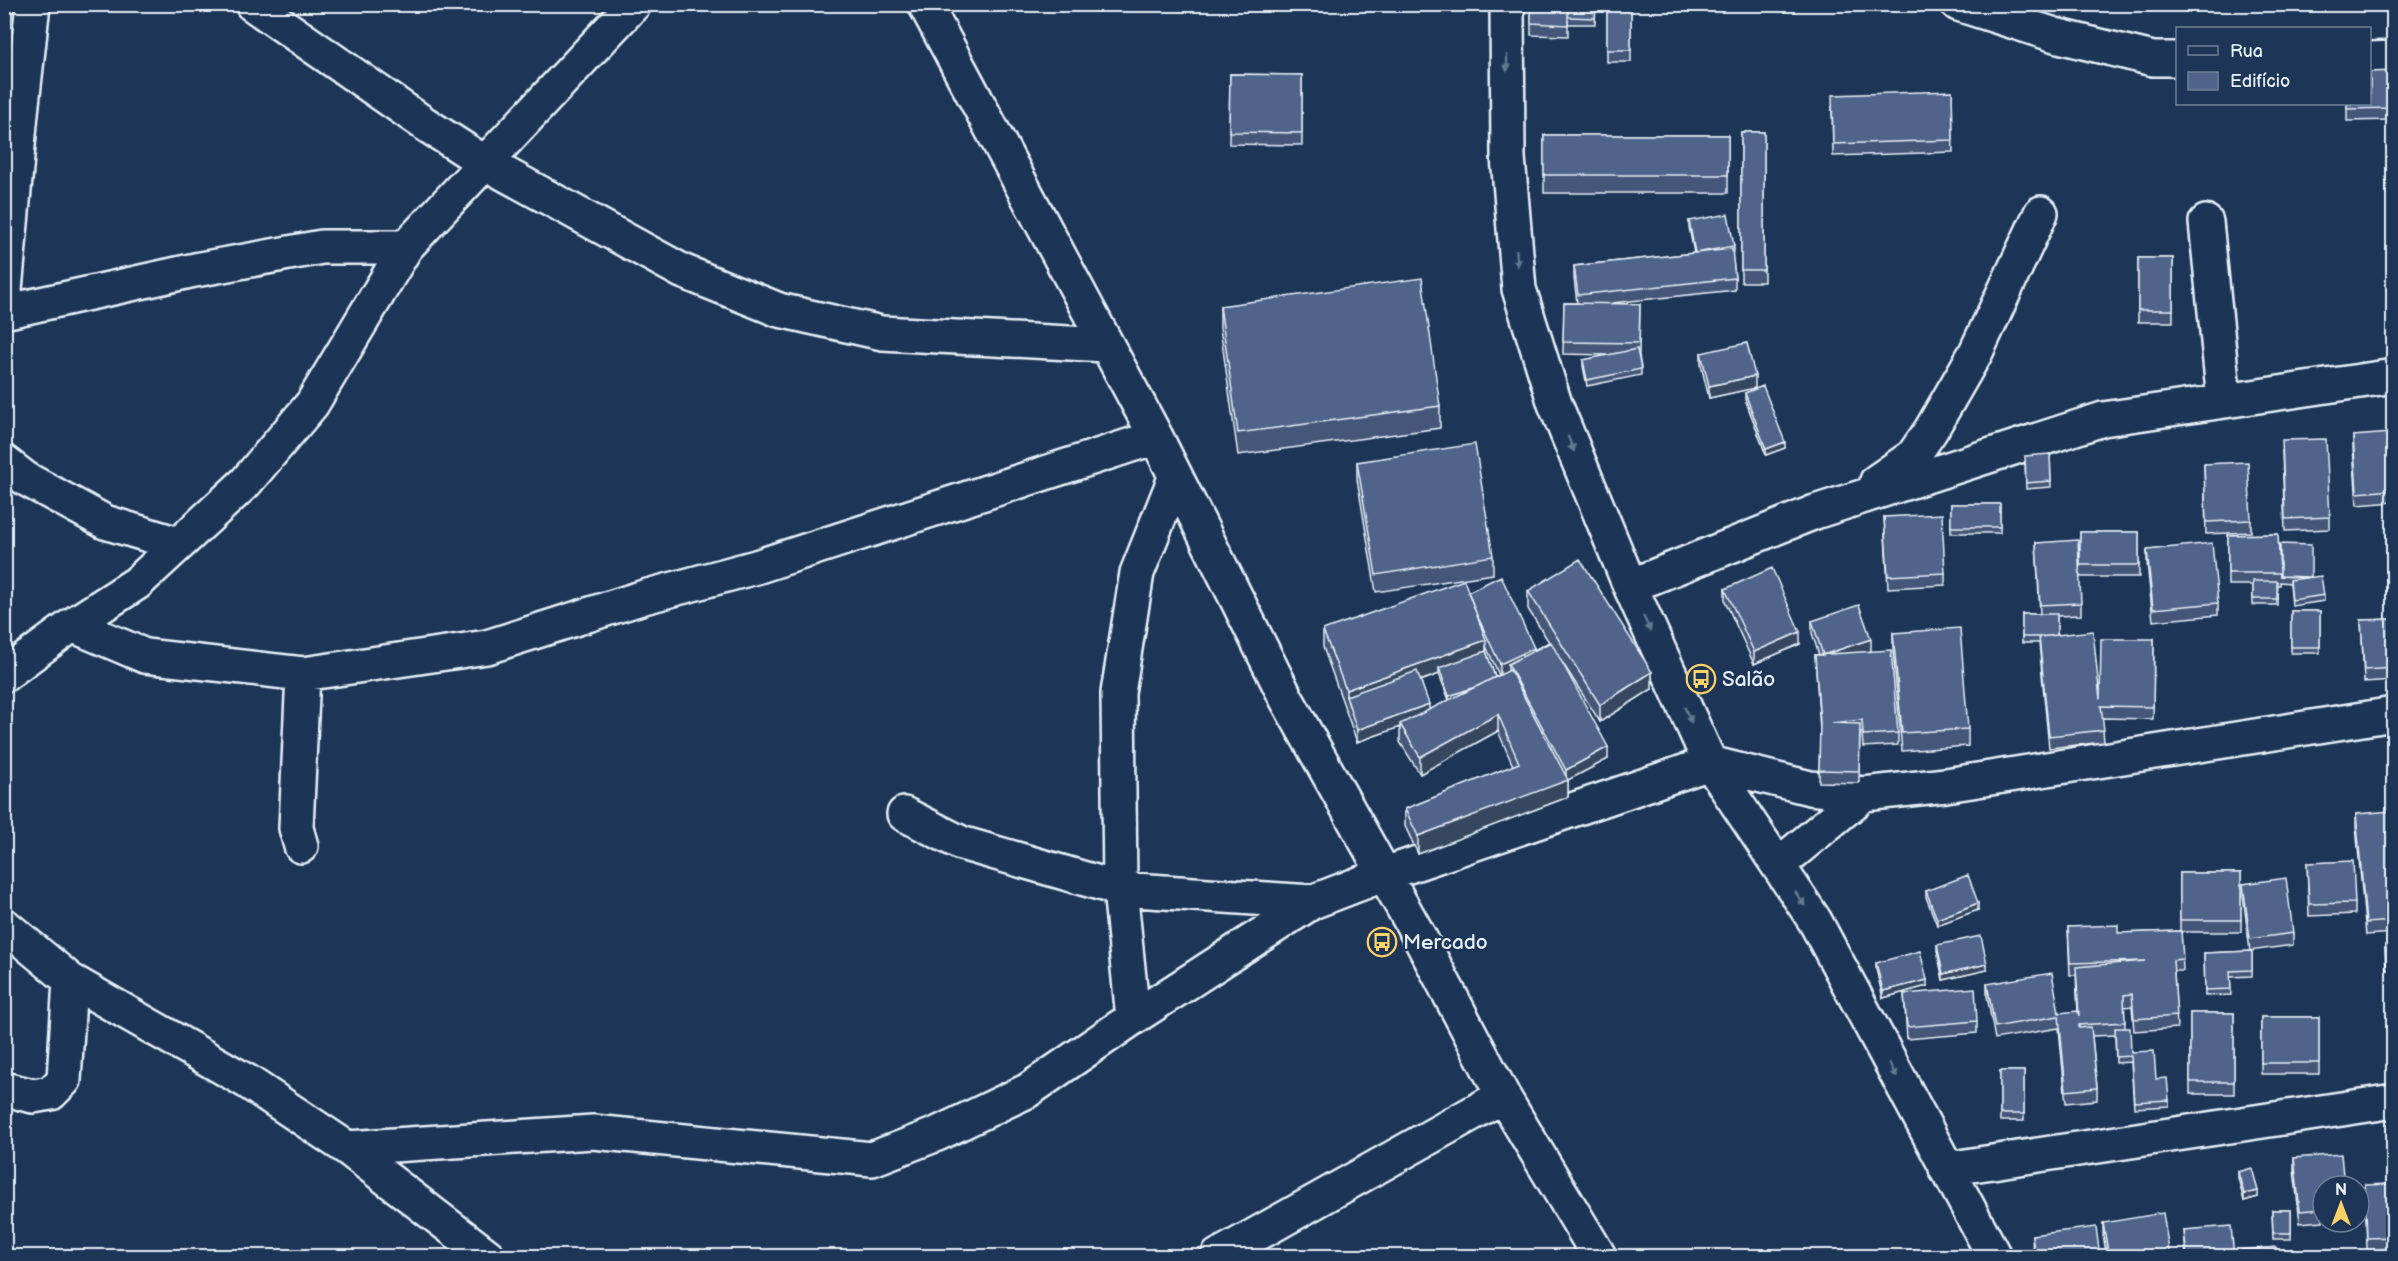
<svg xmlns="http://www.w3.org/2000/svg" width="2398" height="1261" font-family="'Balsamiq Sans',sans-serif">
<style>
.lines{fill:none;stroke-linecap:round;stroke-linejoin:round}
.minor-casing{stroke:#e8f1f8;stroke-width:38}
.minor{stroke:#1d3557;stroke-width:33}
.wall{fill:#445678;stroke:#e8f1f8;stroke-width:1.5;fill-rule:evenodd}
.shaded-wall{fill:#374661;stroke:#e8f1f8;stroke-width:1.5}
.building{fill:#4f648b;stroke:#e8f1f8;stroke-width:1.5}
.oneway{fill:#64778f}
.labels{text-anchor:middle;stroke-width:4.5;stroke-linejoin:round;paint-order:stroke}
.poi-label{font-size:21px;fill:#e8f1f8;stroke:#1d3557;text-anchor:start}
</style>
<rect width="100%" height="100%" fill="#1d3557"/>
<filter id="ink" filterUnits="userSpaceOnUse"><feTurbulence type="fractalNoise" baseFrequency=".0167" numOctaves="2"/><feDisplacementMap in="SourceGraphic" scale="12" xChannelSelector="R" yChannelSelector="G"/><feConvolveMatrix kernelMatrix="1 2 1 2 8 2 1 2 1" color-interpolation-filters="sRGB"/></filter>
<g filter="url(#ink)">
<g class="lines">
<g class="minor-casing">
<path id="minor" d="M252,4L425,124L487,164L682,271L779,310L882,333L1106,345
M925,4L1156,437L1286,698L1420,938L1503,1096L1599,1256
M1507,4L1508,157L1519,289L1555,404L1630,586L1710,763L1815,921L1994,1256
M1958,4L2055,35L2153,59H2178
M2370,59L2394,58
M2206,222L2224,401
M4,301L21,113L33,4
M4,312L195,270L322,247H406
M4,462L26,479L105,522L178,544
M1877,481L1913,456L1931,430L1976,352L2041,213
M1630,586L1815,512L2103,419L2394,376
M72,625L145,656L303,674L487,647L644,597L756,567L1156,437
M4,675L72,625L137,583L246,482L312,404L406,247L634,4
M904,814L961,843L1120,889L1312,902
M301,846L296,828L303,674
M1778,865L1864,794
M4,925L70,980L248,1082L347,1148L488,1256
M1133,1018L1120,889L1118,693L1137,573L1175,478
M4,1089L33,1096L51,1093L64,1080L70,980
M347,1148L593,1132L872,1159L937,1134L1027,1091L1133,1018L1312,902L1385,874L1710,763L1810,788L1864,794L1946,785L2394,714
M1946,1169L2394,1101
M1218,1256L1503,1096"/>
</g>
<use href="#minor" class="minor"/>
</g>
<path class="wall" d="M1531,4H1596L1595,24H1568V20V36L1531,35Z
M1607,4H1631V62H1607Z
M2394,71V120L2347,121V104H2370Z
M1230,74L1302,75V145L1229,144Z
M1952,91L1953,152L1833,156L1832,107Z
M1741,132H1764V282H1741Z
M1544,135H1728V193H1544Z
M1689,221L1734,246V252L1732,253L1735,278V290L1612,303L1640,304L1639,355L1641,369V375L1587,386L1583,366V360L1608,355L1563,354L1564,303H1577L1574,278V266L1694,253L1689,227Z
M2138,258H2173V322H2138Z
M1220,306L1440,406V428L1238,455L1220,328Z
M1701,353L1755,388L1709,398L1701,365Z
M1745,393L1785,448L1766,455L1745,399Z
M2353,436L2394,467V502L2357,505L2353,448Z
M2282,452L2330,517V529L2285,531Z
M2050,454L2051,487L2026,489L2025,462Z
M1357,462L1493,556V574L1376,592L1357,479Z
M2204,464L2251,520V532L2206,534Z
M1951,504H2000V533H1951Z
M1884,517L1945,573V585L1888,588Z
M2080,532H2139V577H2080Z
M2278,534L2280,576L2311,578L2324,595V601L2292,606L2290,583L2280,582V585H2277V605H2253V585H2228V535Z
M2036,543L2081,603V615L2057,616V635L2100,699L2154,639L2153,719L2102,718L2104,742L2049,748L2039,643H2022V614H2040Z
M2147,550L2218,603V615L2153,621L2147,562Z
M1725,589L1800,644L1754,664L1725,601Z
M1528,591L1652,689L1600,722L1562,662L1608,759L1568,780V797L1418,854L1405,826V809L1513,766L1498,731L1420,774L1400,742V727L1357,742L1323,647V630L1468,592L1534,650L1549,642L1528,609ZM1486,646L1499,675L1495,677L1486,651ZM1439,674L1449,700L1429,710L1421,681Z
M2291,611H2320V653H2291Z
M2394,619V680L2364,682L2361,620Z
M1812,621L1871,651H1869L1898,733V745L1863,747L1862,732H1860L1859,783L1819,782L1820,731L1815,655H1819L1812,633Z
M1893,633L1968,729V746L1902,751L1893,650Z
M2356,814L2394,828V933L2366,935L2356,826Z
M2307,863L2355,903V914L2309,916Z
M2180,873H2241V932H2181L2183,971H2174L2177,1028L2134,1031L2132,1006L2124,1007L2125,1028L2131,1052L2156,1079L2169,1100V1106L2134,1108L2131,1062L2116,1063L2115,1035L2092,1036L2097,1088V1100L2066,1103L2059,1028L1995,1039L1987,996V984L2059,1013H2078L2076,975H2070L2068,927L2118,933L2180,931Z
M2243,884L2293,933V945L2250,951L2243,896Z
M1926,891L1978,910L1937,925L1926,897Z
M1937,945L1987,970L1943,980L1937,951Z
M2385,945H2394V970H2386Z
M2252,951V976L2230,977L2231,995L2205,996L2204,953Z
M1876,963L1927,986L1883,998L1876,969Z
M1904,994L1977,1021V1033L1907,1039Z
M2190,1013H2234V1094H2190Z
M2261,1017H2319V1074H2261Z
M2000,1071H2024V1121H2000Z
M2394,1123V1161L2390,1162L2387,1124Z
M2294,1158L2323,1186V1221L2300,1223L2294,1170Z
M2238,1172L2258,1197L2244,1201L2238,1178Z
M2365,1185L2389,1210H2394V1257L2391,1249L2367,1250Z
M2272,1210H2291V1239H2273Z
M2103,1223L2170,1257H2107L2103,1235Z
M2184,1230L2234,1257H2186Z
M2032,1235L2100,1257H2033Z"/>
<path class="shaded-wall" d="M1755,376V388L1709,398V386Z
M1785,442V448L1766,455V449Z
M1800,632V644L1754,664V652Z
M1871,639V651L1823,666V655Z
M1486,640V657L1439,668V674L1349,706L1346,696V690Z
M1534,648V660L1508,664V672L1500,676V664Z
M1652,672V689L1600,722V705Z
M1496,680L1449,702V696Z
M1429,704V716L1400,724V727L1357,742V730Z
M1498,714V731L1420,774V757Z
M1608,747V759L1568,780V797L1418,854V836L1566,780V770Z
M1978,903V910L1937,925V919Z
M1987,964V970L1943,980V974Z
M1927,980V986L1883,998V991Z
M2258,1191V1197L2244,1201V1194Z"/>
<path class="building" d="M1531,4H1568V25L1531,23Z
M1569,4H1596L1595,18L1568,17Z
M1607,4H1631V50H1607Z
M2394,71V108L2347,109V104H2370V72Z
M1230,74L1302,75V133L1229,132Z
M1952,91L1953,140L1833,144L1832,95Z
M1741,132H1764V270H1741Z
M1544,135H1728V175H1544Z
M1728,214L1734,246L1695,253L1689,221Z
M1732,249L1735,278L1578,295L1574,266Z
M2138,258H2173V310H2138Z
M1422,278L1440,406L1238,433L1220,306Z
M1564,303L1640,304L1639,343L1563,342Z
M1747,343L1755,376L1709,386L1701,353Z
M1637,349L1641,369L1587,380L1583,360Z
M1763,386L1785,442L1766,449L1745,393Z
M2391,433L2394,467V490L2357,493L2353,436Z
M2326,439L2330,517L2285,519L2282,440Z
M1475,444L1493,556L1376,575L1357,462Z
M2050,454L2051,481L2026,483L2025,456Z
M2248,462L2251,520L2206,522L2204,464Z
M1951,504H2000V527H1951Z
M1942,514L1945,573L1888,576L1884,517Z
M2080,532H2139V565H2080Z
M2278,534L2280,573H2228V535Z
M2078,540L2081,603L2040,605L2036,543Z
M2212,543L2218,603L2153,609L2147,550Z
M2280,544L2311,545V577L2280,576Z
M1580,559L1652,672L1600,705L1528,591Z
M1772,568L1800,632L1754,652L1725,589Z
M1501,576L1534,648L1500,664L1476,613L1468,592Z
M2321,576L2324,595L2292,600L2290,580Z
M1464,580L1486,640L1346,690L1323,630Z
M2253,581H2277V599H2253Z
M1859,605L1871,639L1823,655L1812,621Z
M2291,611H2320V647H2291Z
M2022,614H2057V635L2039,637H2022Z
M2394,619V668L2364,670L2361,620Z
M1960,628L1968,729L1902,733L1893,633Z
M2093,631L2100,699L2101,639H2154L2153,707L2101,706L2104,730L2049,736L2039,637Z
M1551,642L1608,747L1566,770L1508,664Z
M1891,650L1898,733L1863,735L1862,720L1831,723L1860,724L1859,771L1819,770L1820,723L1815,655Z
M1486,651L1495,677L1478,686L1449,696L1439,668Z
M1510,670L1568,780L1418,836L1405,809L1519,763L1498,714L1420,757L1400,724Z
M1417,671L1429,704L1357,730L1346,696Z
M2392,811L2394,828V921L2366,923L2356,814Z
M2353,861L2355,903L2309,904L2307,863Z
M2180,873H2241V920H2180Z
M1968,875L1978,903L1937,919L1926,891Z
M2286,878L2293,933L2250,939L2243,884Z
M2118,925V933L2181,931L2183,959L2173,960L2177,1016L2134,1019L2132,994L2124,995L2125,1022L2079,1025V1028L2091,1027L2097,1088L2066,1091L2059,1016L1995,1027L1987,984L2052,973L2059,1013L2078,1011L2079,1016L2076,967L2145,961L2070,963L2068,927Z
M1981,936L1987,964L1943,974L1937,945Z
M2385,945H2394V964H2386Z
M1920,951L1927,980L1883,991L1876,963Z
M2252,951V970L2230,971L2231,989L2205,990L2204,953Z
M1975,988L1977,1021L1907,1027L1904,994Z
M2190,1013H2234V1082H2190Z
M2261,1017H2319V1063H2261Z
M2115,1028H2130L2131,1052L2154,1051L2156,1079L2167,1078L2169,1100L2134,1102L2131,1056L2116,1057Z
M2000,1071H2024V1114H2000Z
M2394,1123V1155L2390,1156L2387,1124Z
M2341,1154L2344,1186H2323V1209L2300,1211L2294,1158Z
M2252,1168L2258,1191L2244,1194L2238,1172Z
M2389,1184V1210H2394V1237L2367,1238L2365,1185Z
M2272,1210H2291V1233H2273Z
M2163,1213L2170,1257H2109L2103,1223Z
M2231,1226L2234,1257H2187L2184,1230Z
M2096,1227L2100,1257H2035L2032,1235Z
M2391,1246H2394V1257H2391Z
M2276,1247L2277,1257H2242L2241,1250Z"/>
<defs><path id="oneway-solid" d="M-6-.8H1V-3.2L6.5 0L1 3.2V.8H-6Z" transform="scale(1.5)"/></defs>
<g class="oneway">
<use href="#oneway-solid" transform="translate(1507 63) rotate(90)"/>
<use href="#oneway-solid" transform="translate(1517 258) rotate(85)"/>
<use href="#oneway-solid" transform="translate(1571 444) rotate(68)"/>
<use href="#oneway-solid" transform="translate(1647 624) rotate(65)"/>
<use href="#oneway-solid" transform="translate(1688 715) rotate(66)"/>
<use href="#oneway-solid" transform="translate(1800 899) rotate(56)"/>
<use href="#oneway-solid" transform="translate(1893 1070) rotate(62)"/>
</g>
</g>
<defs>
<g id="bus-ring" transform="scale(1.5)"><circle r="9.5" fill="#1d3557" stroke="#ffd166" stroke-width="1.5"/><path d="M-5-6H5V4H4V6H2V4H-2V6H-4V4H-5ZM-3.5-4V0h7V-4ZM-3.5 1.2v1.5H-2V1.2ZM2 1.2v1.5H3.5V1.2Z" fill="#ffd166"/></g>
</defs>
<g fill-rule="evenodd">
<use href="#bus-ring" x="1701" y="679"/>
<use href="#bus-ring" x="1382" y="942"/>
</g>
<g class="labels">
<g class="poi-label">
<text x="1722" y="686">Salão</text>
<text x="1403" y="949">Mercado</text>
</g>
</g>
<rect width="2398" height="1261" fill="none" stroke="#1d3557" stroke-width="24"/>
<rect x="12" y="12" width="2374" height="1237" fill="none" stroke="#e8f1f8" stroke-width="2" filter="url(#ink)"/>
<rect x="2176" y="27" width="195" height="78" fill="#1d3557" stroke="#6e8097" stroke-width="1.5"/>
<rect x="2188" y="46" width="30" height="9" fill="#1d3557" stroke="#6e8097" stroke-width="1.5"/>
<text x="2230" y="57" font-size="18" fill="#e8f1f8">Rua</text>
<rect x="2188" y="72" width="30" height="18" fill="#4f648b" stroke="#6e8097" stroke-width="1.5"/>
<text x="2230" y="87" font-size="18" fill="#e8f1f8">Edifício</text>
<g transform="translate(2341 1204)"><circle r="28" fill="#1d3557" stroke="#6e8097" stroke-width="1.5"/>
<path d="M0-4.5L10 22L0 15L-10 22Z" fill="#ffd166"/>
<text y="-9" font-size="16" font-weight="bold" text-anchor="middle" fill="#e8f1f8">N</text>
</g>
</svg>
